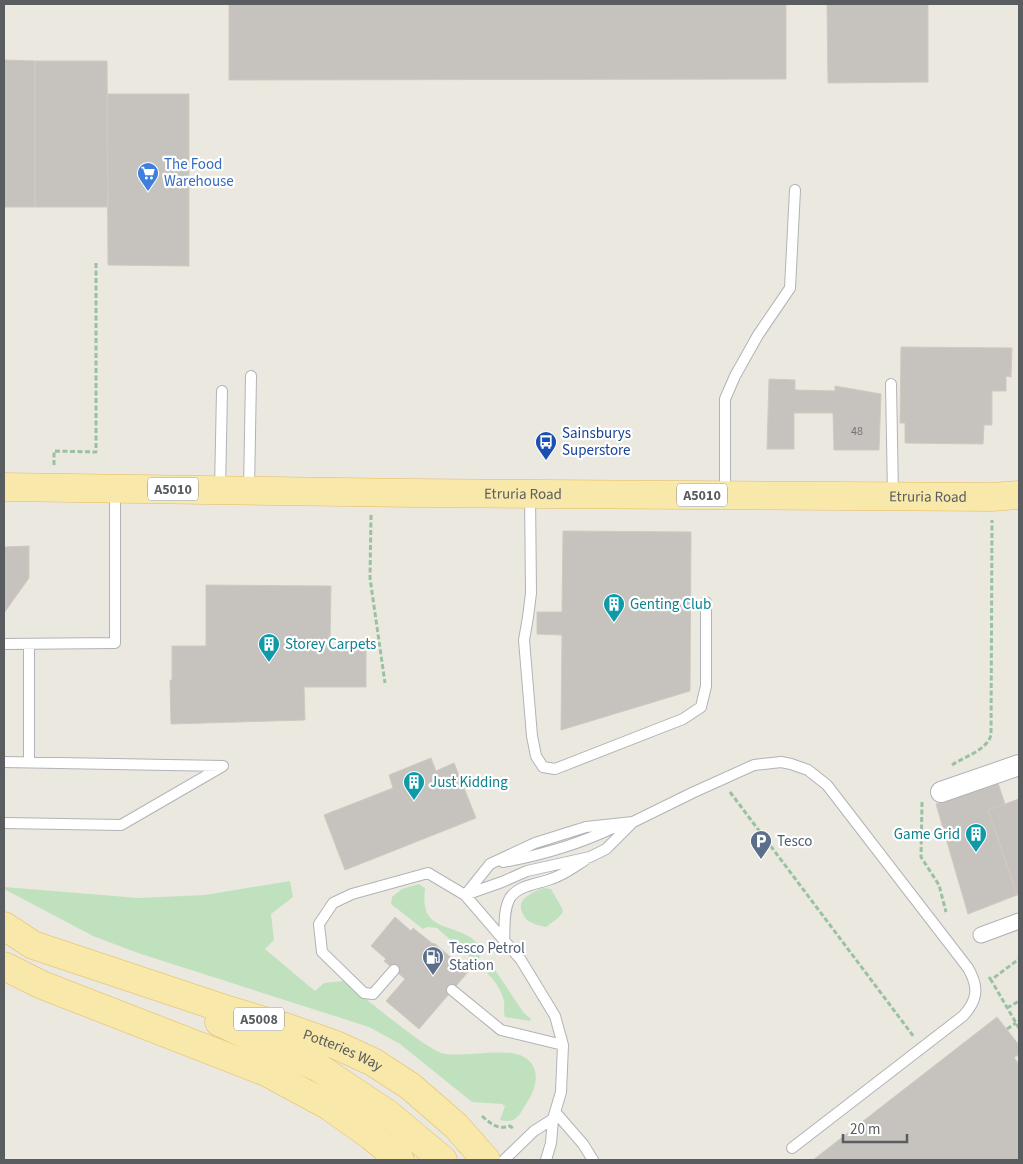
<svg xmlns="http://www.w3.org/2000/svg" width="1023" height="1164" font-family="'Source Sans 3',sans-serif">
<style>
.green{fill:#c0e1be}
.building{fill:#c6c3be;stroke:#cfcabf}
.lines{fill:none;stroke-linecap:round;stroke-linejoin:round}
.service-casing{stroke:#b1b3b7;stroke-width:12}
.pedestrian-casing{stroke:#b1b3b7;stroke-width:17}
.minor-casing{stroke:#b1b3b7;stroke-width:22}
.primary-casing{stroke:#e5ba60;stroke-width:29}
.path{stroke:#99c2a2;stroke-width:3;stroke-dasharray:5 2.5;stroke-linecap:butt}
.service{stroke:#fff;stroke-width:10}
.pedestrian{stroke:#fff;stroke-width:15}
.minor{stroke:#fff;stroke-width:20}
.primary{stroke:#f8e8a9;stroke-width:28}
.labels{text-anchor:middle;stroke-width:4.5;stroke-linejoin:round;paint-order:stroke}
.number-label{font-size:12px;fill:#747678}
.shield{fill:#fff;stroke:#8b8e90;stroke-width:1}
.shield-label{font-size:14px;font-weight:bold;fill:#595d60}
.shop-label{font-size:15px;fill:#366cbe;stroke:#fff;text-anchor:start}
.transit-label{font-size:15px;fill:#164399;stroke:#fff;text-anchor:start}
.street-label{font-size:15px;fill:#595d60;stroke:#fff}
.culture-label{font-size:15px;fill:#0d838f;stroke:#fff;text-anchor:start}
.service-label{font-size:15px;fill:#4e5e75;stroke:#fff;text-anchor:start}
</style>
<rect width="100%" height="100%" fill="#ebe8e0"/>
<path class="green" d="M290,881L293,897L271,914L274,940L265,949L315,991L324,983L344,981C362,995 427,1051 445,1054C466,1057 507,1047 524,1057C544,1069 535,1092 524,1107C522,1111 519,1116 515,1119C510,1122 505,1121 500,1120L505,1106L502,1104L472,1102L400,1044L369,1027L138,953L93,936L4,889V887L139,898L205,895Z
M419,884L425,888C420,930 445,922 470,937C476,941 480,946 484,952L475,962L437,928L427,927L423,929L391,904L392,897L402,889Z
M544,888L551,889L562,908L563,912L558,918L546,927C541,926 534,924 530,922C526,920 524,916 522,912C516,899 534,891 544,888Z
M490,962L511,994L524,1013L531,1019L530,1021L505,1017C503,1012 505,1007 504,1001C501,988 492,977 482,968Z"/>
<path class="building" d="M229,4H786V79L229,80Z
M827,4H928V82L828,83Z
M4,60L35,61V207H4Z
M35,61H107L108,207H35Z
M107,94H189V266L108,265Z
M901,347L1012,348L1011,377L1006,376V391H992V425H984L983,444L905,443V423H900Z
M769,379L795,380V390L835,391V386L881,394L879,450H834L833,413H794V449H767Z
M563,531L691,532L690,691L561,730L562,635L537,634V612H562Z
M29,546V578L4,613V547Z
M206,585L331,586L330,646H366V687H304L305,720L171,724L170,680H172V646H206Z
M431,758L436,771L454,763L476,818L345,870L324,815L393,788L389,775Z
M998,783L1005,804L988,810L1017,895L968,914L936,804Z
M1019,799V895H1017L988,810Z
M395,917L411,931L413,928L433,944L434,943L468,972L419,1029L386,1001L405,979L384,961L386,959L371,946Z
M997,1017L1019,1045V1054L1014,1058L1019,1064V1160H813Z"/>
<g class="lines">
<g class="service-casing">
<path id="service" d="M891,384L893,495
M220,489L222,391
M249,490L251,376
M725,493V399L735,376L758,335L790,288L795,190
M530,494L531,593L528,617L524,640L532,736L536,756L543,767L555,769L683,719L701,707L706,686V602
M4,644L115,643V490
M4,762L223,766L121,825L4,823
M29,762V644
M503,862C543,855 579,844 615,827
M466,894L490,864L535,843L586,827L633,822
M465,895L502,882L527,871L590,857L606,849L633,822L692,793L754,765L781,762L791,764L808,770L827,785L968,968C979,987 978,1000 963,1016L792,1148
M504,941C505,928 503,910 510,898C518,885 538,884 551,879C564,875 574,867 585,860
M394,970L373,994L364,993L322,952L319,924L333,903L352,894L428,873L465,895L521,960L555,1016L563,1045L561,1092L553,1119L551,1143L546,1160
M452,990L501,1030L563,1045
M556,1113L583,1144L593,1160
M504,1160L534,1131L553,1119"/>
</g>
<g class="pedestrian-casing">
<path id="pedestrian" d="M981,935L1019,921"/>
</g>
<g class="minor-casing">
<path id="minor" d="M941,792L1019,765"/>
</g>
<g class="primary-casing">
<g id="primary">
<path id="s1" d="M4,487L412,493L992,497L1019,495"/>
<path id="s2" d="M4,926L33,945L228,1010L288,1028L336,1045L373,1062L410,1086L456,1126L486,1160"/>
<path d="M4,966L42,985L266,1072L329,1106L371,1136L400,1160"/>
<path d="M219,1022L319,1068L388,1114L443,1160"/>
</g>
</g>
<path class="path" d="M54,465V451L96,452V263
M371,515L370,578L385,683
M952,765C964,757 987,750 991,735L992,520
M730,792L914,1037
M922,802L921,857L939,885L946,912
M989,977L991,980L1019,959
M990,981L991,980L1019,1028
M1007,1008L1019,1001
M1007,1029L1016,1023
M482,1116C491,1124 498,1130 510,1126L514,1129"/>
<use href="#service" class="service"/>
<use href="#pedestrian" class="pedestrian"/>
<use href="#minor" class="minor"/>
<use href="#primary" class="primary"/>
</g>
<defs>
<g id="supermarket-pin" transform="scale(1.125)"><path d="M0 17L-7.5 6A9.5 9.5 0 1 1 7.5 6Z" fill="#3f7fe0" stroke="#fff"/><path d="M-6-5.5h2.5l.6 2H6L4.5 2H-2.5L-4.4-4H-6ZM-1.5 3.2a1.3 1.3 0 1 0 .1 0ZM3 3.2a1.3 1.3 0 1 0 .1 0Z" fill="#fff"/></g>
<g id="bus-pin" transform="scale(1.125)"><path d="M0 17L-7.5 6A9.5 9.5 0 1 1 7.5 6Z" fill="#1a4fb4" stroke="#fff"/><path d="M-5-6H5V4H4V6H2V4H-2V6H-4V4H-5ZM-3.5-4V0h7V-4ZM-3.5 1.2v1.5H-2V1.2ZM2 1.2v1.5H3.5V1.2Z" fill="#fff"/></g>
<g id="building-pin" transform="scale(1.125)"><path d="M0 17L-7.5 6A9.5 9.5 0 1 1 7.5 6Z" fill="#0f9aa8" stroke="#fff"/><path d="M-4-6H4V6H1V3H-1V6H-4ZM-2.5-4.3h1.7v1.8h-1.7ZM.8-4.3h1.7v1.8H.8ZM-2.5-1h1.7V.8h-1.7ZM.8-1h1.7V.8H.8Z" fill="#fff"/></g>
<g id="parking-pin" transform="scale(1.125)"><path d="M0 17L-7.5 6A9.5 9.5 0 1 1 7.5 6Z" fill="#5c6f8a" stroke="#fff"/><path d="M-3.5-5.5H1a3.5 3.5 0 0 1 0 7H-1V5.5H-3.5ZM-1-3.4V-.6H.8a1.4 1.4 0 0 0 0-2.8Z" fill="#fff"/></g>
<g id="fuel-pin" transform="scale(1.125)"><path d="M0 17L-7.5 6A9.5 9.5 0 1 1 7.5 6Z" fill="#5c6f8a" stroke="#fff"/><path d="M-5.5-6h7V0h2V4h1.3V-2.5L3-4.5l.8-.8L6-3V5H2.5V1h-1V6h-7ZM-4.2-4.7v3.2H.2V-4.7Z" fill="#fff"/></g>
</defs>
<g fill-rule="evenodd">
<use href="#supermarket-pin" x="148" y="173"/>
<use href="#bus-pin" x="546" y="442"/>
<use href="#building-pin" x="614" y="604"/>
<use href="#building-pin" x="269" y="644"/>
<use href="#building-pin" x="414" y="782"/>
<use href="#building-pin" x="976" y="834"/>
<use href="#parking-pin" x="761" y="841"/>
<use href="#fuel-pin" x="433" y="957"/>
</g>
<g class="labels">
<g class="number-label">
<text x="857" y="435">48</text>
</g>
<g class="shield">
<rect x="148" y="477.5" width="50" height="23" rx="4"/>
<rect x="677" y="483.5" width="50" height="23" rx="4"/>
<rect x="234" y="1007.5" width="50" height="23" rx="4"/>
</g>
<g class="shield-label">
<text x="173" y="494">A5010</text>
<text x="702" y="500">A5010</text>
<text x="259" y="1024">A5008</text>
</g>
<g class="shop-label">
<text x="164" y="169">The Food<tspan x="164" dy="17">Warehouse</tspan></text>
</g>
<g class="transit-label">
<text x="562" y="438">Sainsburys<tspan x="562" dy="17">Superstore</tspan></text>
</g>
<g class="street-label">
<text dy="5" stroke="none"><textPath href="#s1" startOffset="519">Etruria Road</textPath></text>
<text dy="5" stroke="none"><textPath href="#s1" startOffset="924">Etruria Road</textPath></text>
<text dy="5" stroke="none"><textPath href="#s2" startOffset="362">Potteries Way</textPath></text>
</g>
<g class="culture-label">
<text x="630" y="609">Genting Club</text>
<text x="285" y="649">Storey Carpets</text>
<text x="430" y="787">Just Kidding</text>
<text x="960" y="839" text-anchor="end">Game Grid</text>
</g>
<g class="service-label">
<text x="777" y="846">Tesco</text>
<text x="449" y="953">Tesco Petrol<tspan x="449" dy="17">Station</tspan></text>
</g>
</g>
<rect width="1023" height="1164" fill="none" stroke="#595d60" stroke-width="10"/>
<path d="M843 1134v8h64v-8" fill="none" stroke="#595d60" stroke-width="2.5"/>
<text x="850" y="1134" font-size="15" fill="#595d60" stroke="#ffffff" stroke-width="4" paint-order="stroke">20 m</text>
</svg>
